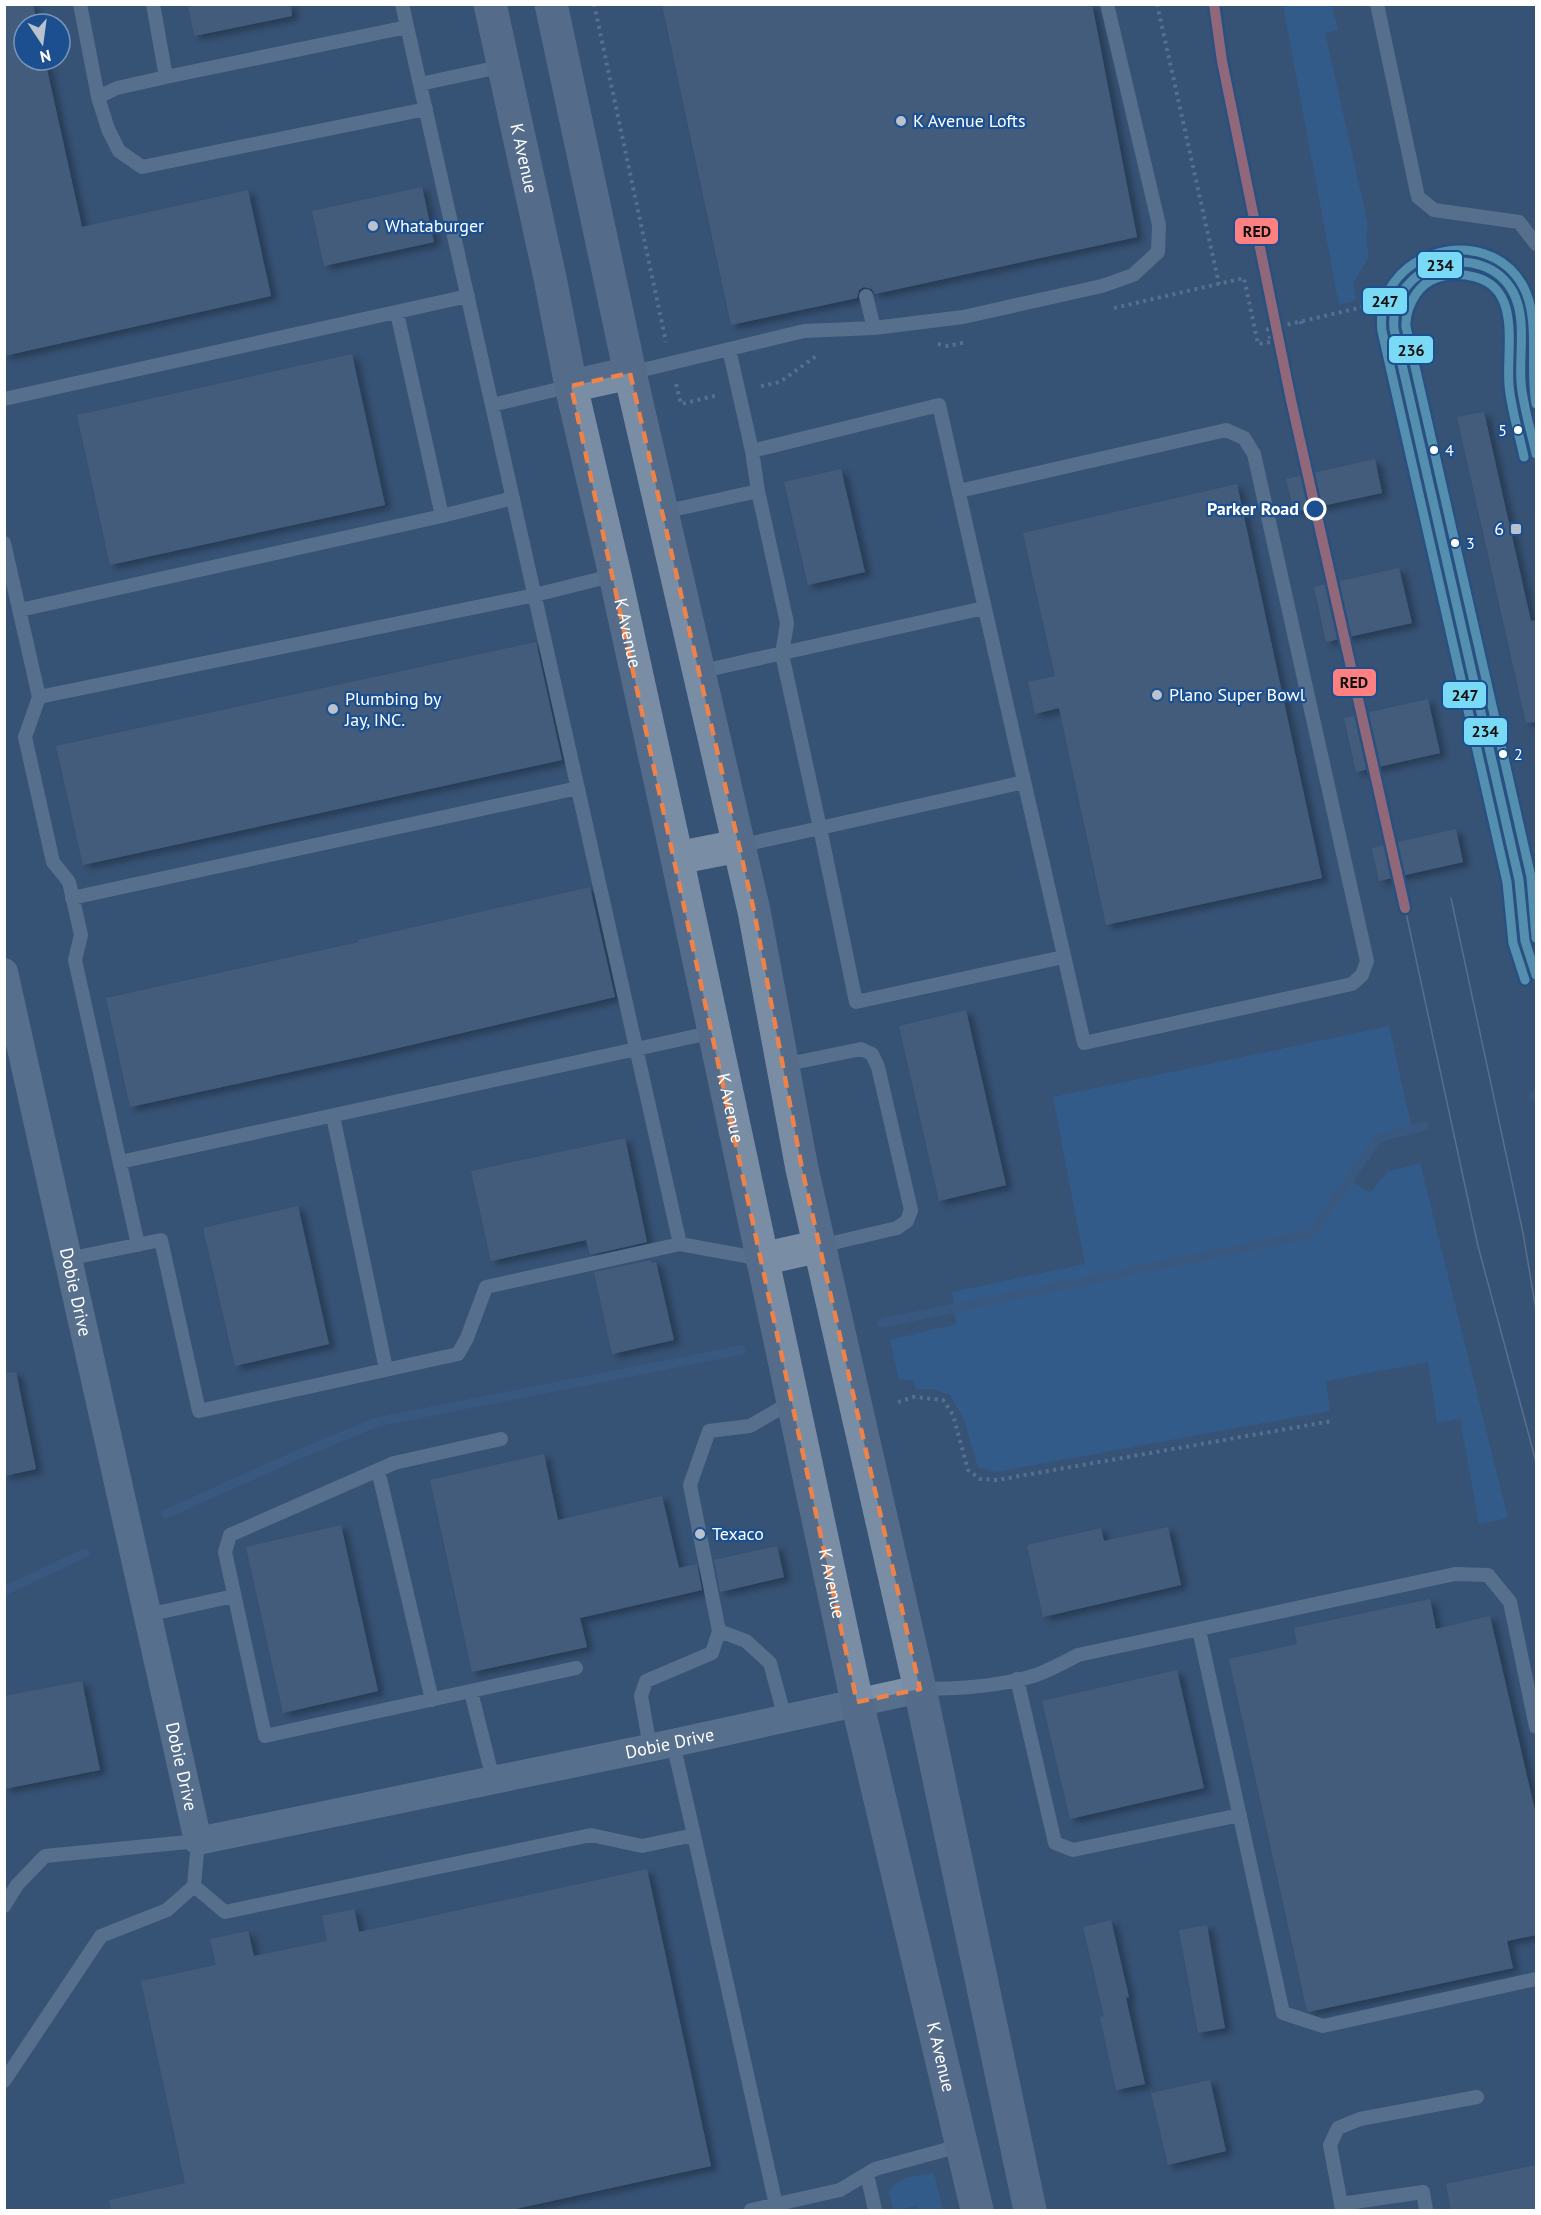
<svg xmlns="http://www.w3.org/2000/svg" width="1541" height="2215" font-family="'PT Sans',sans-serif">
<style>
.green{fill:#2f66a5}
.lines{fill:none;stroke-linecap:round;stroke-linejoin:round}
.stream{stroke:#3b618d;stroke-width:9}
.building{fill:#526984;filter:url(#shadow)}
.path{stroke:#7d92a8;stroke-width:4;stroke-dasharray:3 4.5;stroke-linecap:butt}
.service{stroke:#7d92a8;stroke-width:14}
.minor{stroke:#7d92a8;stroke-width:28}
.secondary{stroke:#798da4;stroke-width:33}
.tram{stroke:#7e92a7;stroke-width:1.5}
.bus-1-casing{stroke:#1b4f8f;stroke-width:14}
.bus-2-casing{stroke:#1b4f8f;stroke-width:14}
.bus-3-casing{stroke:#1b4f8f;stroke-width:14}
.bus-1{stroke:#78daf5;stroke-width:9}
.bus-2{stroke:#78daf5;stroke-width:9}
.bus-3{stroke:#78daf5;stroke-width:9}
.rail-1-casing{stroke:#1b4f8f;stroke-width:15}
.rail-1{stroke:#ff8080;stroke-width:10}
.marked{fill:none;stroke:#ee8249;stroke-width:4.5;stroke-dasharray:12 8;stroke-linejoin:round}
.poi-dot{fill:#b9c2ce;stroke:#1b4f8f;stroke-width:2}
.bus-dot{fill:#fff;stroke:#1b4f8f;stroke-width:2}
.stop-dot{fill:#1b4f8f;stroke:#fff;stroke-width:3}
.labels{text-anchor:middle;stroke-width:4.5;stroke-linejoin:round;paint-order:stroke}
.bus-label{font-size:16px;fill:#fff;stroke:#1b4f8f;text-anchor:start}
.poi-label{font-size:18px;fill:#fff;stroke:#1b4f8f;text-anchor:start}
.street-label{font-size:18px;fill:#fff;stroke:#1b4f8f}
.stop-label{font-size:18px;font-weight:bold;fill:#fff;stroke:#1b4f8f;text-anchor:end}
.line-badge{stroke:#1b4f8f;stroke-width:2}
.pale-badge-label{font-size:16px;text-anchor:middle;font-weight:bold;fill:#111}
</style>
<defs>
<filter id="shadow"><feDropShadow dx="6" dy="4" stdDeviation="3" flood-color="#0009"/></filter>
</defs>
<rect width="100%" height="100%" fill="#365274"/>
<path class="green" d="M1283,5H1332L1338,30L1325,33L1368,224L1366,237L1369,257L1353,283L1356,300L1339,305Z
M1389,1026L1412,1129L1378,1138L1349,1180L1370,1193L1387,1172L1420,1163L1508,1518L1479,1524L1460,1419L1437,1423L1428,1362L1326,1381L1330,1411L996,1472L978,1467L964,1420L950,1395L933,1389H916L914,1381L899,1379L890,1340L956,1324L952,1292L1085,1264L1053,1097Z
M934,2173L943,2210H918L917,2206L894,2210L889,2193C895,2176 919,2176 934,2173Z"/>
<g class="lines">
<path class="stream" d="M1533,1097L1536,1096
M882,1323L1311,1234L1378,1138L1424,1126
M166,1514L297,1455L377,1422L741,1350
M4,1591L85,1553"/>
</g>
<path class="building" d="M4,4H33L37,24H24V60H45L82,227L248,190L271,296L4,356Z
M188,4H291L292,16L194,36Z
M662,4H1092L1137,237L875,294L872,289L864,287L859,290L857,298L731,325Z
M422,187L434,242L324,266L312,211Z
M352,354L385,505L110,565L77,415Z
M1484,412L1531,621L1536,620V722L1526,723L1457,417Z
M1375,459L1382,493L1294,512L1286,479Z
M841,469L865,572L808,585L784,482Z
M1237,484L1322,878L1106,925L1059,708L1035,714L1028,682L1055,676L1023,533Z
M1399,568L1412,623L1326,642L1314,587Z
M536,642L562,760L83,865L56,746Z
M1428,699L1440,753L1356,772L1344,718Z
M1456,829L1463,862L1379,881L1372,848Z
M590,887L615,997L364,1056L130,1107L106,998L359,942L358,940Z
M966,1010L1006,1185L939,1201L899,1026Z
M625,1138L647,1242L590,1255L586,1240L491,1261L471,1171Z
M298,1206L329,1344L235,1366L203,1228Z
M651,1260L652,1263L656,1262L674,1340L612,1354L594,1272Z
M16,1372L36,1469L4,1476V1373Z
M544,1454L558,1520L662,1496L679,1568L697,1564L702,1590L580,1618L587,1647L472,1672L430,1480Z
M341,1525L378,1691L283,1713L246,1547Z
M1168,1527L1181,1585L1043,1617L1027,1545L1101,1528L1104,1541Z
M777,1546L784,1577L720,1592L714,1560Z
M1430,1599L1436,1629L1490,1616L1536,1815V1935L1507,1941L1513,1968L1308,2012L1307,2011L1229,1659L1297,1644L1294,1628Z
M1177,1670L1204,1788L1070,1819L1042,1701Z
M82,1681L100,1770L4,1789V1696Z
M647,1869L711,2166L506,2211H111L109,2200L185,2183L141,1981L216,1965L210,1939L248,1931L254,1956L327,1941L322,1916L354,1909L359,1932Z
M1111,1920L1129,1997L1126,1998L1145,2084L1116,2090L1100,2017L1104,2016L1083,1927Z
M1207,1925L1225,2028L1198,2033L1179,1930Z
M1210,2080L1226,2151L1168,2165L1151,2093Z
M1536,2165V2211H1451L1446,2184Z"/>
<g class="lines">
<path class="path" d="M594,4L666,342
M1157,4L1219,284
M1114,308L1244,278L1258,344L1271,342L1268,329L1363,307
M1301,321L1302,328
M938,344L948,346L966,342
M676,384L681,404L718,395
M761,386L780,382L819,354
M898,1402L914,1397L943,1400L953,1415L968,1470L980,1479L997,1480L1332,1421"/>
<path class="service" d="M80,4L98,97
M153,4L166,77L117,88L98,97L108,129L119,151L142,167L426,109
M1377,4L1418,197L1434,210L1519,222L1536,244
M166,77L407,27
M420,84L504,66
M866,296L874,328
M729,349L752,451
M630,373L804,331L874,328L963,317L1102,286L1133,275L1158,252L1159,225L1107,4
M4,399L468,296
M492,405L571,386
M1536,454C1531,431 1523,406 1521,383C1518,353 1526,320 1513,292C1496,259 1448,255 1419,273C1406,281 1396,305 1394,321C1393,328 1396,336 1397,343L1519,880C1522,912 1521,947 1536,975
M959,491L1226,430L1244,438L1254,454L1367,961L1362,975L1352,984L1084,1043C1034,831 988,617 939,405L752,451L758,491L787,623L782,654L820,828L1024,782
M663,512L758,491
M442,516L513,498
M4,543L39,697L25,737L53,862L69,882L81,935L75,960L138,1245
M20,610L442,516L397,313
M698,672L984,608
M39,697L535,595L615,575
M738,846L820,828L856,1002L1063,957
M72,898L578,788
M783,1065L861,1049L872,1054L878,1067L911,1210L907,1221L897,1228L820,1246
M333,1116L386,1369
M120,1162L714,1032
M680,1244L762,1259
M67,1259L161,1240L199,1411L458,1354L467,1338L486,1287L680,1244L402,4
M501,1439L394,1463L230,1535L225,1552L265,1736L576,1668
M378,1470L432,1700
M147,1615L234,1596
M1199,1630L1283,2013L1323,2026L1536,1979
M719,1631L746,1641L770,1663L785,1718
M1017,1679L1055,1843L1073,1850L1240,1815
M920,1689C958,1689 999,1687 1036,1675C1050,1670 1065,1662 1078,1655L1455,1574L1488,1575L1510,1602L1536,1727
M471,1692L493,1779
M673,1743L694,1835
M650,1747L641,1696L646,1681L712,1653L719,1631L690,1485L709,1431L750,1426L793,1401
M194,1886L225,1912L591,1835L642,1846L694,1835L776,2205
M4,1906L17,1885L45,1856L198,1841L194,1886L167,1910L101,1936L4,2081
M867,2174L875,2210
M1341,2204L1330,2145L1338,2128L1360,2119L1477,2097
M751,2210L840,2190L875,2169L963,2145
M1342,2210L1341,2204L1423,2192L1426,2210"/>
<path class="minor" id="s1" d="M4,972L198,1841L673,1743L920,1689"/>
<g class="secondary">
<path id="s2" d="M490,4L550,278L571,386L615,575L677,858L857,1702L977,2210"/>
<path d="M551,4L630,373L754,911L802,1169L920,1689L1030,2210"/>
<path d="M571,386L630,373"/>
<path d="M677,858L738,846"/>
<path d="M762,1259L820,1246"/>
</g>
<path class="tram" d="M1451,898L1523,1233L1536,1310
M1405,908L1478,1246L1536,1462"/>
<g class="bus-1-casing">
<path id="bus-1" d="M1536,454C1531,430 1523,407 1521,382C1519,353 1527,318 1513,292C1484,238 1388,261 1394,329L1519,880L1525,941L1536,975"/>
</g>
<g class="bus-2-casing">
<path id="bus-2" d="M1525,980L1513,943L1507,882L1382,331C1373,251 1487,220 1523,286C1541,319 1529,368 1536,404"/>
</g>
<g class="bus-3-casing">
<path id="bus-3" d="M1524,457C1519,433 1511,409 1509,385C1506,349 1522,289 1475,277C1460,273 1444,274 1430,281C1415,289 1405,311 1406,327L1531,877L1536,938"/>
</g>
<use href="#bus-1" class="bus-1"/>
<use href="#bus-2" class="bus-2"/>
<use href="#bus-3" class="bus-3"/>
<g class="rail-1-casing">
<path id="rail-1" d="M1214,4L1222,61L1291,400L1405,908"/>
</g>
<use href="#rail-1" class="rail-1"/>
</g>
<path d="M0 0H1541V2215H0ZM630,373L754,911L802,1169L920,1689L857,1702L571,386Z" fill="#365274" fill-opacity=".55" fill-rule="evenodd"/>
<path class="marked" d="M630,373L754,911L802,1169L920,1689L857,1702L571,386Z"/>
<g class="poi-dot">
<circle cx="901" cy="121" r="6"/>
<circle cx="373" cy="226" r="6"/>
<rect x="1510" y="523" width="12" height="12" rx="3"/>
<circle cx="1157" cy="695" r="6"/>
<circle cx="333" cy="709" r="6"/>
<circle cx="700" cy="1534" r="6"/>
</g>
<g class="bus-dot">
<circle cx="1518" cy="430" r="5"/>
<circle cx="1434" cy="450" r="5"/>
<circle cx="1455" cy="543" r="5"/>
<circle cx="1503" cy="754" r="5"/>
</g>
<circle class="stop-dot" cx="1315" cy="509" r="10"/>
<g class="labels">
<g class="bus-label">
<text x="1507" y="436" text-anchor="end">5</text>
<text x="1445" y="456">4</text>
<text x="1466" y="549">3</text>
<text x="1514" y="760">2</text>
</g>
<g class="poi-label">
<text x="913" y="127">K Avenue Lofts</text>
<text x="385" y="232">Whataburger</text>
<text x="1504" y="535" text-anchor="end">6</text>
<text x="1169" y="701">Plano Super Bowl</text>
<text x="345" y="705">Plumbing by<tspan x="345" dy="21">Jay, INC.</tspan></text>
<text x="712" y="1540">Texaco</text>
</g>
<g class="street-label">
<text dy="6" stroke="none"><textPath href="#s2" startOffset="158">K Avenue</textPath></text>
<text dy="6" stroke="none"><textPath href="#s2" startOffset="644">K Avenue</textPath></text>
<text dy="6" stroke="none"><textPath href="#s2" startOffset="1130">K Avenue</textPath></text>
<text dy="6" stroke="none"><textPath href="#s1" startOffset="328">Dobie Drive</textPath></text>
<text dy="6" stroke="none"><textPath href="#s2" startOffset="1616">K Avenue</textPath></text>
<text dy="6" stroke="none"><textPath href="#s1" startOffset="1372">Dobie Drive</textPath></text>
<text dy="6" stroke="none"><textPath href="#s1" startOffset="814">Dobie Drive</textPath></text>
<text dy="6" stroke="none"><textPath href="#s2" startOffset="2102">K Avenue</textPath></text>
</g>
<g class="stop-label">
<text x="1299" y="515">Parker Road</text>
</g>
</g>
<g class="line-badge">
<rect x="1234" y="217" width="45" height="28" rx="6" fill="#ff8080"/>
<rect x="1417" y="251" width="46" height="28" rx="6" fill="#78daf5"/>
<rect x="1362" y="287" width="46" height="28" rx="6" fill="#78daf5"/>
<rect x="1388" y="335" width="46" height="29" rx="6" fill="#78daf5"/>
<rect x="1332" y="668" width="45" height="29" rx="6" fill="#ff8080"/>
<rect x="1442" y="681" width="45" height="28" rx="6" fill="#78daf5"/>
<rect x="1463" y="717" width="45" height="29" rx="6" fill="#78daf5"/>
</g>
<g class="pale-badge-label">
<text x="1257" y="237">RED</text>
<text x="1440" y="271">234</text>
<text x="1385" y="307">247</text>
<text x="1411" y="356">236</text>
<text x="1354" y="688">RED</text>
<text x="1465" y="701">247</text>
<text x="1485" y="737">234</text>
</g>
<rect width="1541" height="2215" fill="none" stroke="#ffffff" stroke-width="12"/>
<g transform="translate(42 42) rotate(167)"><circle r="28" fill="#1b4f8f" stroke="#7695bc" stroke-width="1.5"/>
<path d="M0-4.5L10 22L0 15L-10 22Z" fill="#b9c2ce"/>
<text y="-9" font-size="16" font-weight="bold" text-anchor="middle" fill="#ffffff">N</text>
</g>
</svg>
